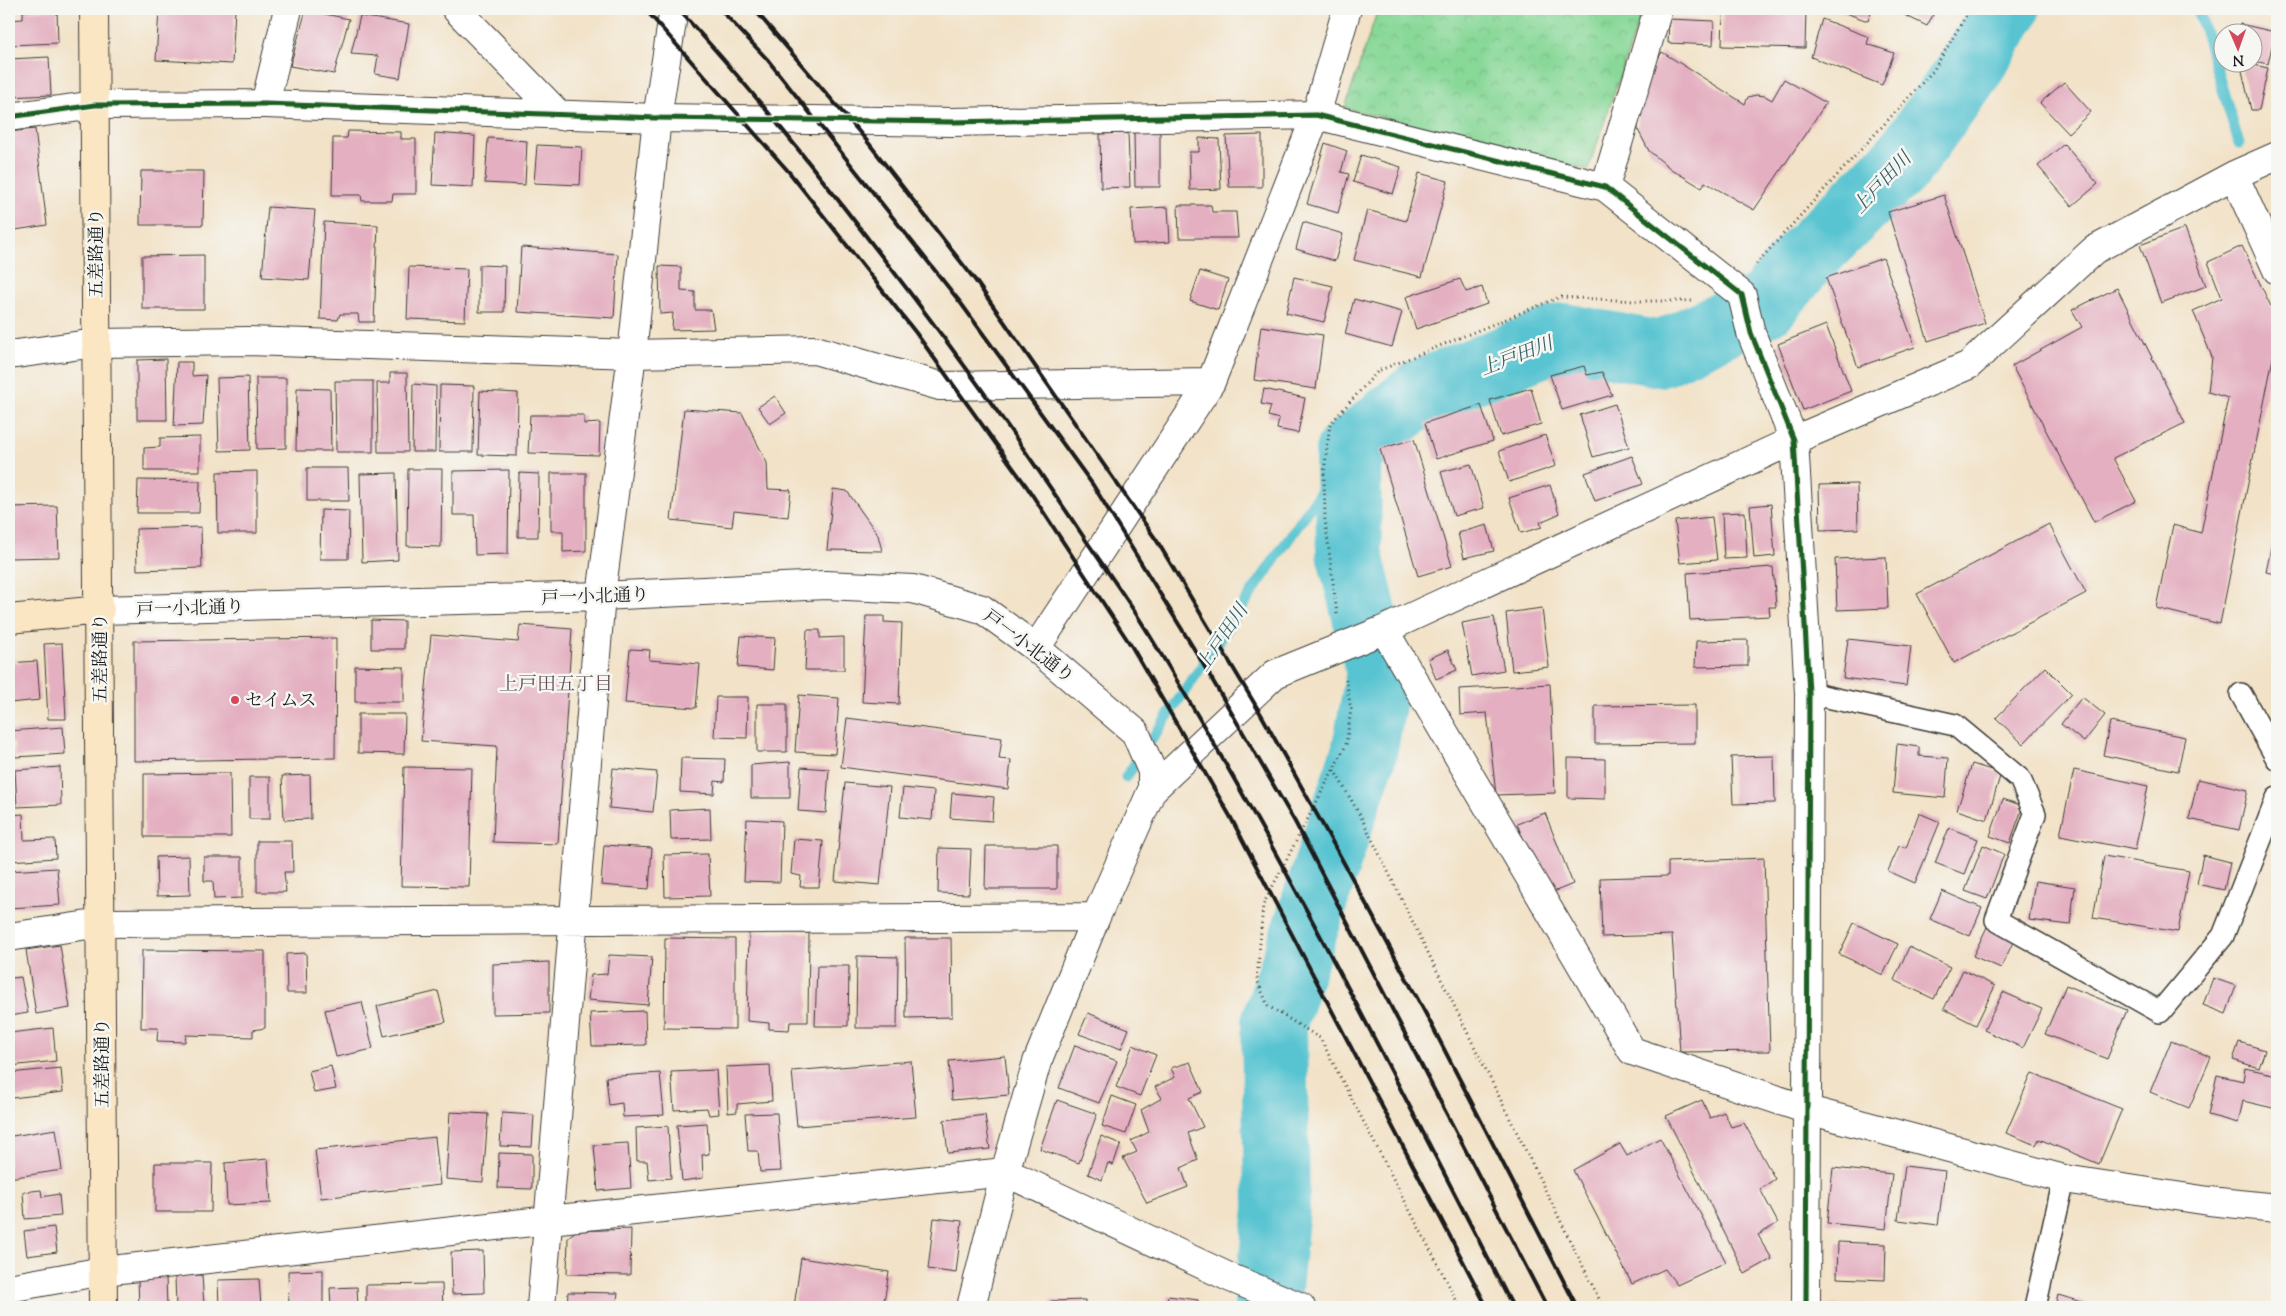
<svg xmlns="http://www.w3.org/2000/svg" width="2286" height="1316" font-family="'Sorts Mill Goudy','Noto Serif JP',serif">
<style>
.park{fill:url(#park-crowns);stroke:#527a5a}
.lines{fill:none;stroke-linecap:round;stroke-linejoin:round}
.stream{stroke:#58c4d1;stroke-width:11}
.river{stroke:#58c4d1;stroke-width:66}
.building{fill:#e4b0c1}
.lane-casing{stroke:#3c3a36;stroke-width:24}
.street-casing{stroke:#3c3a36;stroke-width:30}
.secondary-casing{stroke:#3c3a36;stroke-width:30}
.path{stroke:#3c3a36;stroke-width:3;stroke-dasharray:1 4;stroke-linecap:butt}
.lane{stroke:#fff;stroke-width:21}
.street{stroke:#fff;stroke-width:28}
.secondary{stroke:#fbe6c3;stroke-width:28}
.rail{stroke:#1c1c1c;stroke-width:4}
.cycleway-casing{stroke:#f6f6f2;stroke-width:8}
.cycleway{stroke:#1b5e20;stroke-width:5}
.poi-dot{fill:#d1495b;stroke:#f6f6f2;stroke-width:2}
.labels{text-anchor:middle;stroke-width:5;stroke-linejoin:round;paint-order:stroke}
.street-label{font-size:18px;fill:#1c1c1c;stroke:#f6f6f2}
.poi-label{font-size:18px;fill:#1c1c1c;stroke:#f6f6f2;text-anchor:start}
.water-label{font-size:19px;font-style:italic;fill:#345f64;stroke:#f6f6f2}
.neighbourhood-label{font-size:19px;fill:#625056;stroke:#f6f6f2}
</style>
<defs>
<pattern id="park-crowns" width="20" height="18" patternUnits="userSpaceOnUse" patternTransform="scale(1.25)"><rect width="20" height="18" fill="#88d898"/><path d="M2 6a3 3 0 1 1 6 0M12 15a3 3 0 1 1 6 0" fill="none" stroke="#75b982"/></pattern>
</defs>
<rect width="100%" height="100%" fill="#f6f6f2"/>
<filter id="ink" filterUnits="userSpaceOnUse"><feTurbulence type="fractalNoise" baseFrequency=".02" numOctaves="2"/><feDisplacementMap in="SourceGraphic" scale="10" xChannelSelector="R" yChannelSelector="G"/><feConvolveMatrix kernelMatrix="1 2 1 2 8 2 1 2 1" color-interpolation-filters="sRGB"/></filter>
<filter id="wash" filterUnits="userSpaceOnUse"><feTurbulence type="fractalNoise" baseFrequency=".0096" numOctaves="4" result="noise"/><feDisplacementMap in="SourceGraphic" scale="20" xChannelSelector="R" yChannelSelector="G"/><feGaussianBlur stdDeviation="1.12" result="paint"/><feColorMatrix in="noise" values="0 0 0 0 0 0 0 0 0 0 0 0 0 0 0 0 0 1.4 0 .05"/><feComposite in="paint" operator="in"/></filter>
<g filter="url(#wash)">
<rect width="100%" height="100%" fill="#f2e2c7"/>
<path class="park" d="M1378,9H1643L1588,170L1345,108Z"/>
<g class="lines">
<path class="stream" d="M2198,9L2239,143
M1126,777L1348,452"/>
<path class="river" d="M1267,1307L1277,1209L1274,1023L1364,753L1379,672L1349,552L1348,452L1423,391L1563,336L1661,354L1767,303L1804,259L1902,163L1969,70L2007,9"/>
</g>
<g id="blocks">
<path class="building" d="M159,9H235L232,64L156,60Z
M262,9H276L275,13Z
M1723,9H1806L1805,48L1722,46Z
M1834,9H1872L1868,21Z
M1892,9H1936L1927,26Z
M57,10L58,43L9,45V20L23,19V11Z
M306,10L349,19L334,74L290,66Z
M360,16L409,24L400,78L375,74L378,56L351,54Z
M1669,19L1714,21L1713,45L1668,43Z
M1822,19L1869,37L1867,44L1894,53L1882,85L1811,57Z
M2240,24L2275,32L2268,64L2254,61V32H2237Z
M1662,52L1745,104L1748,97L1756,95L1765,96L1772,100L1784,79L1826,103L1754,210L1705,182L1702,188L1671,169L1649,151L1638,130V104L1647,78Z
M49,57L51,95L9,97V59Z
M2240,62L2268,68L2259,110H2251Z
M2064,82L2091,112L2068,133L2040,103Z
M35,129L47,225L9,231V132Z
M348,131L401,132V139H416V194H393L392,201H362L361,195H332L333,138H347Z
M1134,132H1160V187H1135Z
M435,133L475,136L473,187L432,185Z
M1128,133L1130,187L1101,188L1100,134Z
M1262,135V187H1229L1226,136Z
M488,138L527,141L525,185L485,183Z
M1199,138L1219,139L1221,189L1190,190L1189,152H1199Z
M1325,143L1347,151L1341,172L1349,174L1338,213L1307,204Z
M2064,144L2098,184L2072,206L2038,166Z
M537,145L582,147L580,185L534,183Z
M1361,155L1401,167L1393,194L1353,182Z
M141,171H204L203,225H140Z
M1419,173L1448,181L1422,277L1354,260L1367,210L1406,221Z
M1944,195L1985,323L1928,341L1888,212Z
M1178,205H1211L1212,212H1236L1238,238H1179Z
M268,207L315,210L309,280L262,277Z
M1168,207L1170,242L1133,244L1131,209Z
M324,222L378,225L374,322H359L358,314H340L338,320L320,319Z
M1303,222L1343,234L1335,261L1296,249Z
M2185,228L2206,286L2161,303L2140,245Z
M2242,246L2277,319V338L2220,624L2156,608L2173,525L2201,533L2228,398L2208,392L2212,357L2193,311L2222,298L2208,262Z
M521,247L618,254L614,318L517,312Z
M204,255V309H142V256Z
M1883,258L1915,347L1858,367L1826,278Z
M479,265L505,266L504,312H479Z
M659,266L681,267V291L695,292V310H711L714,329L672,330L673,313L660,314Z
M409,267L467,269L465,321L407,319Z
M1200,271L1228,280L1218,310L1190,301Z
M1294,277L1333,286L1324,322L1286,313Z
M1460,279L1466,292L1482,287L1487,304L1416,329L1406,297Z
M2117,288L2185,423L2113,458L2136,501L2094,522L2012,366L2082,327L2072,310Z
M1354,299L1402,312L1392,347L1345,334Z
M1826,325L1851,391L1803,410L1778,344Z
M1261,326L1323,335L1316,389L1254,380Z
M166,359L167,420H137V360Z
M177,362H192V376L206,375L203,425L174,426Z
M1584,366L1587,375L1602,372L1612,395L1562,410L1550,375Z
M390,373H407L408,452H378L377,383H390Z
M248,377L250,450L219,451L217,378Z
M256,378H286V448L257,449Z
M335,381H373V452H336Z
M413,384L436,386L435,452H412Z
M440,385L474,386L473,452H439Z
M297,388L330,389L331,451H296Z
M1531,388L1541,424L1501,436L1490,400Z
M1264,389L1305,398L1298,433L1277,429L1279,419L1268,416L1271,406L1261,404Z
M480,391L518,393L517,456L478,455Z
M775,396L786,413L770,424L758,407Z
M1615,404L1629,447L1593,457L1580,415Z
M1481,405L1493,441L1436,459L1425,423Z
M684,409L742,413L767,463L768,489L791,490L788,517L734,511L732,527L671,520Z
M530,415H584V424L600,423L599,455L528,453Z
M1545,435L1556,466L1509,482L1499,451Z
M200,437V471H144V448L160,447V438Z
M1414,439L1452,566L1418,576L1380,449Z
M1632,456L1643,484L1595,501L1585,473Z
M1471,464L1484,508L1454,516L1441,472Z
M307,468H348L349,501H307Z
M408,469H442L441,547L407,546Z
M509,470L508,554L475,555L474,515H453V471Z
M257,471V533H218L217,472Z
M396,473L398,560L362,562L360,474Z
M519,473L539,474L538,537H518Z
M551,473H586V551L563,552V531H551Z
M138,480L200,481L199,513H137Z
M1857,484L1858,529L1820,530L1819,485Z
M1550,485L1559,514L1540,522L1542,527L1521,533L1509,498Z
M833,489L847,491L878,535L882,551L827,550Z
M1771,504L1775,556L1754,558L1750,506Z
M57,506L59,557L9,558V507Z
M321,510L349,511L348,559H320Z
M1745,512L1747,558L1724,559L1722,513Z
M1712,517L1717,560L1680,563L1675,521Z
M2049,524L2086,593L1954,663L1917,594Z
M2276,524H2277V574L2266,572Z
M1487,525L1494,551L1464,558L1458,533Z
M201,527L202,568L137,570L136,529Z
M1886,557L1888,608L1837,610L1835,559Z
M1773,567L1776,607H1769L1770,616L1690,620L1687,573Z
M1542,608L1549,667L1512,671L1506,613Z
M866,616H884V622L902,623L899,704L862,702Z
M1494,617L1504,670L1472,676L1462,623Z
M371,620L404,621V649H371Z
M520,625L572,629L558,844L493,842L497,746L421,741L431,635L518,642Z
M807,630H820V638L844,637V670H805Z
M741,636L775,638L773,670L738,667Z
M336,638L335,758L134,761V641Z
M1848,639L1911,646L1906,686L1843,678Z
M1748,640V666L1695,667L1696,641Z
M62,643L66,719H48L44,644Z
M630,649L650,650L649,660L700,664L696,708L625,703Z
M1448,650L1457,670L1436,679L1428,659Z
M37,661L40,700L9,703V663Z
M355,666L404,667V702H355Z
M2045,667L2072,694L2023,744L1996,718Z
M1550,684L1555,793L1496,795L1487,713L1460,715L1459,689Z
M799,695L839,698L835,754L795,752Z
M716,697H748L747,738L714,737Z
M2082,697L2105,715L2084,742L2061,724Z
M757,704H787V752H757Z
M1695,705V743L1595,744V706Z
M358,714H405L404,754L358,753Z
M847,718L1002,738L999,759L1011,760L1008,789L841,767Z
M2110,722L2185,737L2178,771L2103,755Z
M63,727L65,754L15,757L14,742L9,743V731Z
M1897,744L1919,747V756L1948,758L1945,798L1893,793Z
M1774,756L1775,803L1733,804L1731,757Z
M681,758L725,759L724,782L715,781L714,794L680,792Z
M1568,758L1605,759V799L1568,798Z
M790,762V798H751V765Z
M1972,764L2001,773L1987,820L1957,810Z
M60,767L61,805L17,807L15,770Z
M404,767L472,768L469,887L401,886Z
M801,767L829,769L826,813L798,811Z
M613,768L657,772L653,812L609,808Z
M2074,770L2148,786L2135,850L2060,835Z
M230,773L231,837H144V774Z
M310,775L311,819L284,820L282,776Z
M249,777H270V819H249Z
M2198,779L2248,790L2239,830L2189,819Z
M845,783L890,787L880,885L835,881Z
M903,788L934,791L932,820L900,817Z
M952,793L994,797L992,821L950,818Z
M2003,799L2023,806L2010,843L1990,836Z
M710,808L711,839L671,840L670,810Z
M1545,813L1573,884L1546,895L1517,824Z
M1919,813L1940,822L1915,883L1888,871L1899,846L1906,848Z
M23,814L24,840L55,839L56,858L9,861V815Z
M747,819L782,821L780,882L744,881Z
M1949,828L1978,839L1964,874L1935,863Z
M794,839L823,841L819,887H800L801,876L791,874Z
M257,841H292L293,872H284L286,892H257Z
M604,845L652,848L649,889L601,885Z
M1983,845L2004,854L1987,899L1965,891Z
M986,846H1057V889H985Z
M939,848L971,849L969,894L938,893Z
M708,854L710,896L665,897L664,855Z
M2203,855L2230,862L2224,890L2197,884Z
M189,856L190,895L157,896L156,857Z
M2104,856L2189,871L2178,932L2093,918Z
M204,857H242V898L214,899L213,881H204Z
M1764,858L1770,1051L1680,1052L1672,935L1602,937L1600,878L1668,876V862Z
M57,868L60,905L9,908V871Z
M2035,881L2075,887L2070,925L2029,920Z
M1942,891L1982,908L1970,936L1930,919Z
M1854,923L1898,944L1883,975L1839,954Z
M1987,927L2014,940L2001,968L1973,956Z
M749,932L809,933L808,1022H790L789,1030L769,1029V1023L747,1021Z
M665,938L735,939V1029L664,1028Z
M905,938H951L952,1017L906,1018Z
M60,945L70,1008L36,1014L26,950Z
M1909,947L1950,967L1934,999L1894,980Z
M142,950L265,951V1028L253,1030V1037L186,1035L185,1042L157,1041L158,1028H141Z
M306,953L307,993H287L286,954Z
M609,955L652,957L648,1005L588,1000L591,975L607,974Z
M857,956L898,957L897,1028H856Z
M549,962V1013L493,1014V964Z
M9,965L12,978L21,977L28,1013L9,1016Z
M817,966H849L848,1026H815Z
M1963,970L1995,986L1976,1025L1944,1009Z
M2213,978L2236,986L2226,1014L2203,1005Z
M2066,985L2127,1010L2107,1059L2045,1034Z
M438,991L446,1022L384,1036L377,1006Z
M2003,992L2042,1009L2023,1048L1984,1030Z
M362,1002L373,1049L336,1057L325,1010Z
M645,1011L646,1045L592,1046L590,1013Z
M1088,1013L1129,1029L1121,1049L1079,1034Z
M53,1028L56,1061L10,1066L9,1033Z
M2171,1041L2211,1057L2189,1108L2150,1092Z
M2239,1042L2265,1050L2259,1068L2233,1060Z
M1075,1045L1117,1061L1099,1103L1059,1088Z
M1133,1045L1156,1055L1140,1096L1116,1087Z
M1005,1056L1009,1095L952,1100L949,1061Z
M911,1061L916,1117L797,1126L792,1071Z
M1190,1062L1203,1092L1189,1098L1203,1127L1188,1133L1198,1160L1181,1168L1188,1187L1147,1203L1123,1158L1137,1152L1131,1141L1149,1132L1141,1110L1162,1098L1155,1087L1175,1077L1171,1068Z
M770,1065L772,1101L737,1104V1112L728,1113L726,1067Z
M331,1066L336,1089L314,1093L309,1071Z
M61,1068L63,1092L12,1098L9,1073Z
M2245,1068L2277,1075V1109L2243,1101L2238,1123L2208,1115L2217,1075L2243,1081Z
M716,1070L719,1114L709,1115L707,1108L674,1110L671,1072Z
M660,1073L664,1115L623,1117L622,1103L609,1105L606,1077Z
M2032,1073L2122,1109L2099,1164L2039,1139L2036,1145L2006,1133Z
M1112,1096L1136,1105L1126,1134L1102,1126Z
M1057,1100L1097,1114L1079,1163L1040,1149Z
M1702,1100L1710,1118L1724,1112L1731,1127L1744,1123L1775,1179L1760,1189L1778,1223L1758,1235L1772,1259L1745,1274L1666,1116Z
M450,1112L488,1114L483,1182L446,1179Z
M502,1113L534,1115L532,1147L500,1146Z
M777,1113L781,1171L760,1172L758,1151H748L745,1114Z
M985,1115L990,1149L948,1153L944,1120Z
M9,1122L12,1136L56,1129L62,1170L9,1178Z
M707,1123L709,1154L702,1155L703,1178L682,1181L677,1125Z
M668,1126L671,1178L649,1180L647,1161H637L636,1128Z
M1101,1136L1121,1144L1113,1165L1108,1163L1102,1180L1088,1174Z
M435,1137L440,1185L321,1198L315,1150Z
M1660,1138L1726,1262L1677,1285L1665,1269L1632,1284L1573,1170L1620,1144L1627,1156Z
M628,1143L631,1188L598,1191L594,1145Z
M499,1153L532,1154V1189L498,1188Z
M268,1159L271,1203L227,1205L225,1163Z
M155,1163H212L211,1212H155Z
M1905,1166L1945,1171L1938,1225L1898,1220Z
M1833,1168L1892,1174L1886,1229L1827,1223Z
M41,1190L42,1197L59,1194L61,1216L25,1219L23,1192Z
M934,1218L962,1221L956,1273L928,1269Z
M54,1227L57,1252L27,1256L24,1231Z
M631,1229L630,1275L567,1274L568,1237L576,1231Z
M1838,1242L1886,1244L1885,1280L1837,1278Z
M483,1251L484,1293L452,1294L451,1252Z
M801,1258L889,1272L883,1307H794Z
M323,1270V1307H289L288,1271Z
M202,1275L204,1307H176L175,1276Z
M166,1277L167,1307H139L138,1279Z
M259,1279L261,1307H219L218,1280Z
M442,1284L443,1307H366V1285Z
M357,1287L358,1307H331L330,1288Z
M568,1292L618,1293L616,1307H567Z
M2058,1295L2100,1307H2055Z
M1168,1296L1198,1300L1197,1307H1166Z
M1085,1300V1307H1051V1301Z
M1829,1305H1874V1307H1829Z"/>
</g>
</g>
<g filter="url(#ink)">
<use href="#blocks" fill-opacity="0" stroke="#3c3a36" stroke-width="1"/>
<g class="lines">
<g class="lane-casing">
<path id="lane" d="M1809,693L1955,725L2020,779L2035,814L1996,920L2160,1012L2223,936L2277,798
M2241,694L2277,759
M2035,1307L2064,1179"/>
</g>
<g class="street-casing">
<path id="street" d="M456,9L560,116
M265,104L288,9
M9,117L95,105L265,104L657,118L952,122L1316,115L1605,187L1742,295L1751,333L1794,440L1809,693L1806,1307
M2234,175L2277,270
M1605,187L1658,9
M9,355L96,343L248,341L632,354L815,350L940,386L1211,382
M100,610L601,596L825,585L913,589L982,609L1036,648L1135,732L1152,771V790
M1384,630L1632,1051L1808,1110L2064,1179L2209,1201L2277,1208
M1036,648L1211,382L1316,115L1347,9
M9,937L101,923L1096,917
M9,1288L103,1271L549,1220L1005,1172L1231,1278L1301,1307
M541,1307L601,596L632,354L657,118L674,9
M971,1307L1005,1172L1037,1062L1096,917L1152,790L1275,674L1381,631L1794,440L1969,365L2094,250L2234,175L2277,156"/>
</g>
<g class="secondary-casing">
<path id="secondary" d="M94,9L103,1307
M9,619L100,610"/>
</g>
<path class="path" d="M1756,264L1933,71L1970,9
M1337,614L1325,519L1324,472L1330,424L1378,371L1560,297L1634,301H1695
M1346,679L1351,709L1346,745L1263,905L1257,980L1268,1006L1320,1038L1460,1307
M1334,770L1361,817L1603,1307"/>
<use href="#lane" class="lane"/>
<use href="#street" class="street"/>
<use href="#secondary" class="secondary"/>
<path class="rail" d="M645,9L789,172L916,333L1027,487L1132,647L1230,816L1487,1307
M678,9C748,84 813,167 876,249C950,343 1019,440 1085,539C1107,571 1130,603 1150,636C1283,853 1396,1081 1513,1307
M720,9L767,59L960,302L1093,485L1199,657L1295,822L1547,1307
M754,9L867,141L975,280L1157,541L1262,716L1339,854L1428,1018L1577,1307"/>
<g class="cycleway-casing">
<path id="cycleway" d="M9,117L95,105L265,104L657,118L952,122L1316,115L1605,187L1742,295L1751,333L1794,440L1809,693L1806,1307"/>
</g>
<use href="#cycleway" class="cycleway"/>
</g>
</g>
<circle class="poi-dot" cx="235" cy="700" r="5"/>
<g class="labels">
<g class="street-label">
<text transform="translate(96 253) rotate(-90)" y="6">五差路通り</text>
<text transform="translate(595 596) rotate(-2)" y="6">戸一小北通り</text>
<text transform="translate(190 608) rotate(-2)" y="6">戸一小北通り</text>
<text transform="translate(1029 646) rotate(37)" y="6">戸一小北通り</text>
<text transform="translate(100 658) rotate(-90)" y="6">五差路通り</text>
<text transform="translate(102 1063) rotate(-90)" y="6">五差路通り</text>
</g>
<g class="poi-label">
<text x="245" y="706">セイムス</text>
</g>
<g class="water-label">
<text transform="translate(1881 182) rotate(-47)" y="7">上戸田川</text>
<text transform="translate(1516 355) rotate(-21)" y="7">上戸田川</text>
<text transform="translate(1221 637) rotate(-56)" y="7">上戸田川</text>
</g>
<g class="neighbourhood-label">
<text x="556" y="690">上戸田五丁目</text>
</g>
</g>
<rect width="2286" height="1316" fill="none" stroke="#f6f6f2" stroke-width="30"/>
<g transform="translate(2238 48) rotate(178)"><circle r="24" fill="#f6f6f2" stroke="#9f9f9c"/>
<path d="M0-4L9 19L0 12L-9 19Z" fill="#d1495b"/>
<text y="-8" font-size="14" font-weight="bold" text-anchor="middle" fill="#1c1c1c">N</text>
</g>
</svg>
